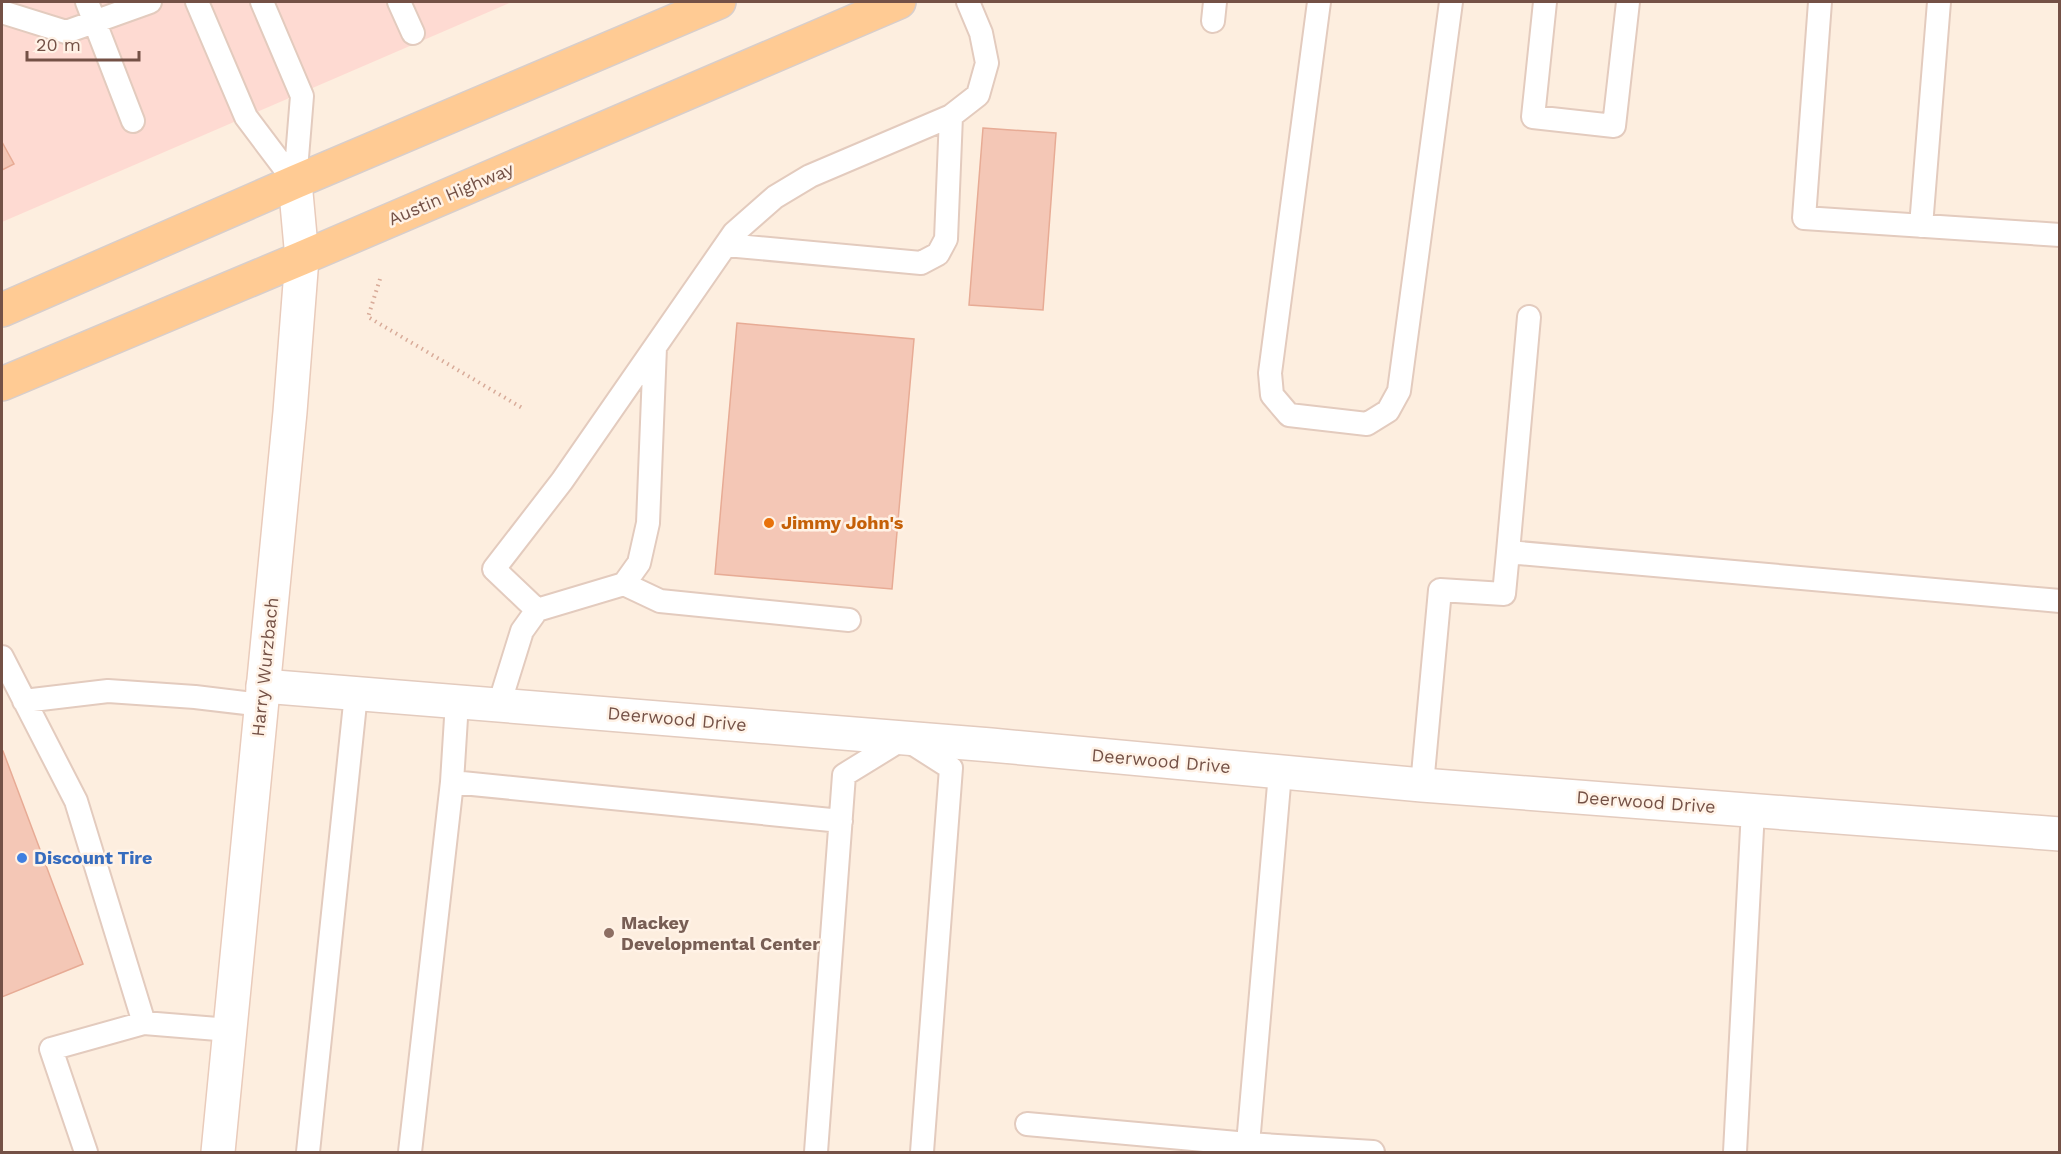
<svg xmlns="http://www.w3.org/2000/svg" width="2061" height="1154" font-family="'Work Sans',sans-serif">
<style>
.commercial{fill:#fedad2}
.building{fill:#f4c7b6;stroke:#e7ab95;stroke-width:1.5}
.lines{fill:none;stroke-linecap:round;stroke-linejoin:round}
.service-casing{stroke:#e3cbbe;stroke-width:26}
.minor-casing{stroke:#e3cbbe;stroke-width:36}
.secondary-casing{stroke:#e9cbbb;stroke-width:36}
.primary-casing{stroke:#d8cecb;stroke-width:36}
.path{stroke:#d8ab99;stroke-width:4;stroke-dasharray:1.5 4.5;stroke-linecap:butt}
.service{stroke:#fff;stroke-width:22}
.minor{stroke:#fff;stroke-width:33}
.secondary{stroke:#fff;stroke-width:33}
.primary{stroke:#ffcb94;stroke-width:33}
.food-dot{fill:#e8710a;stroke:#fff2e6;stroke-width:2}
.shop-dot{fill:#3f7fe0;stroke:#fff2e6;stroke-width:2}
.education-dot{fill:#8d6e63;stroke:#fff2e6;stroke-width:2}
.labels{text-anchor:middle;stroke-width:5;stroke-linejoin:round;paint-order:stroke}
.street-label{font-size:18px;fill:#745146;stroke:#fff2e6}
.food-label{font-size:18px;font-weight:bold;fill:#c56008;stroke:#fff2e6;text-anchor:start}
.shop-label{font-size:18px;font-weight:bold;fill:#366cbe;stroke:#fff2e6;text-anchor:start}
.education-label{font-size:18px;font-weight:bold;fill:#785e54;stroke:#fff2e6;text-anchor:start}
</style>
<rect width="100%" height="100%" fill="#fdeedf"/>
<path class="commercial" d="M2,2H512L2,222Z"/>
<path class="building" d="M983,128L1056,133L1043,310L969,305Z
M2,142L14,164L2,170Z
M737,323L914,339L892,589L715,574Z
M2,751H3L83,964L2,997Z"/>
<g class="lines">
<g class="service-casing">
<path id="service" d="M87,2L133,121
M197,2L246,117L295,182
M262,2L302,96L295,182
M399,2L413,33
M1319,2L1270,373L1272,395L1289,415L1367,424L1388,411L1399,391L1451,2
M1545,2L1533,117L1614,126L1628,2
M1820,2L1804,218L2060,235
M2,12L66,32L150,2
M1213,21L1215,2
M1921,226L1939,2
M726,245L921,263L938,254L946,239L951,116
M1508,552L1529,317
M624,584L660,601L849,620
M537,610L624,584L639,563L648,523L655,347
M2,657L76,801L144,1023
M24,701L108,691L195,697L262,705
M457,702L452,782L841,821
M499,705L522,631L537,610L494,569L562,481L734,233L775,197L810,176L951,116L978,95L987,63L981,33L968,2
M1280,773L1248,1144L1373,1152
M1422,785L1440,590L1504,594L1508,552L2060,601
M1027,1124L1248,1144
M86,1152L51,1049L144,1023L230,1030
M308,1152L356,694
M410,1152L452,782
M816,1152L844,775L904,738L951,768L922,1152
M1735,1152L1753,810"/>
</g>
<g class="minor-casing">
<path id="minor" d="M263,686L991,745L1422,785L2060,834"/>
</g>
<g class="secondary-casing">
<path id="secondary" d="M218,1152L290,412L302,258L295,182"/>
</g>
<g class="primary-casing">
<path id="primary" d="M2,310L295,182L719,2
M2,384L302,258L899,2"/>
</g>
<path class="path" d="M380,279L368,317L524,409"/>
<use href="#service" class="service"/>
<use href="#minor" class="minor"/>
<use href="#secondary" class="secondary"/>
<use href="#primary" class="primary"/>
</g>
<circle class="food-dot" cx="769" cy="523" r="6"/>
<circle class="shop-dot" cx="22" cy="858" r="6"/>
<circle class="education-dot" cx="609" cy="933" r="6"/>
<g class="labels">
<g class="street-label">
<text transform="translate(451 194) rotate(-23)" y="6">Austin Highway</text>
<text transform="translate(265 667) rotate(-84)" y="6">Harry Wurzbach</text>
<text transform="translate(677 719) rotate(5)" y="6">Deerwood Drive</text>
<text transform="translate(1161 761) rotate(5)" y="6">Deerwood Drive</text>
<text transform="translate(1646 802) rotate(4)" y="6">Deerwood Drive</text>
</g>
<g class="food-label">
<text x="781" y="529">Jimmy John's</text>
</g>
<g class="shop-label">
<text x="34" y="864">Discount Tire</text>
</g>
<g class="education-label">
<text x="621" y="929">Mackey<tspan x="621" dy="21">Developmental Center</tspan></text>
</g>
</g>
<rect width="2061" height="1154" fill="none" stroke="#745146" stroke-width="6"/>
<path d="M27 51v9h112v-9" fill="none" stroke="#745146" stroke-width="3"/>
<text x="36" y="51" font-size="18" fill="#745146" stroke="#fff2e6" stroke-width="4.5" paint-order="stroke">20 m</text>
</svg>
